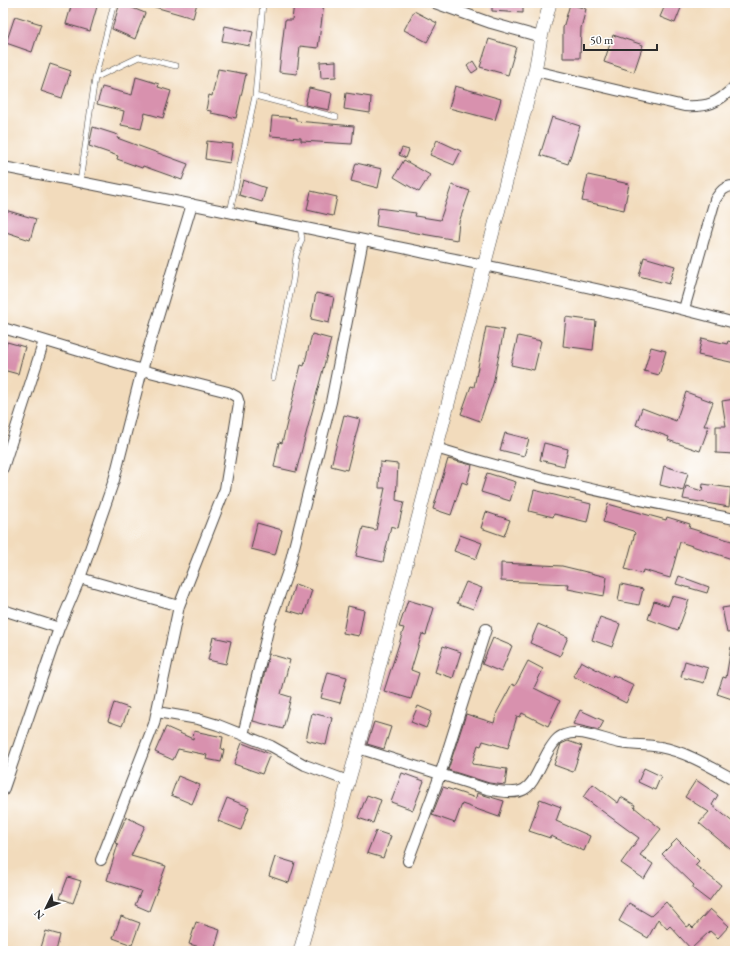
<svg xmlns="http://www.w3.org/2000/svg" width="738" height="954" font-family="'EB Garamond',serif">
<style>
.building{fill:#d891ae}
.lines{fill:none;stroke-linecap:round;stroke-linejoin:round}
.lane-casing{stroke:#494541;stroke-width:6}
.street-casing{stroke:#494541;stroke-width:12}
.secondary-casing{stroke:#494541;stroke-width:14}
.lane{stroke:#fff;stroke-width:5}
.street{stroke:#fff;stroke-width:10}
.secondary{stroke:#fff;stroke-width:13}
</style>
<rect width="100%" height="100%" fill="#fff"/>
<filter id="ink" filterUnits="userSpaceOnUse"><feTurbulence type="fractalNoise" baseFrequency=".025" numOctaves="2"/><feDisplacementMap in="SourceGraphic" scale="8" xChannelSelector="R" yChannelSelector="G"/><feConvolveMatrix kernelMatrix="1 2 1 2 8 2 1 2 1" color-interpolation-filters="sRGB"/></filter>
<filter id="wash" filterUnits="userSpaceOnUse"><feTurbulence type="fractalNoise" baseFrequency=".012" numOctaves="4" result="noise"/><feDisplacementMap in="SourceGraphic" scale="16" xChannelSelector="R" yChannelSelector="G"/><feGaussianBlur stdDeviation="0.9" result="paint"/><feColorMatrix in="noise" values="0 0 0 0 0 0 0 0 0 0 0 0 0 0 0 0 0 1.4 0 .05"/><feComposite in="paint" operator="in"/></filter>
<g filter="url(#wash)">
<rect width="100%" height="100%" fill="#f2dbbc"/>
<g id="blocks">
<path class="building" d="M72,3H98L90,31L66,24Z
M120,3L145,13L135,39L112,29Z
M149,3H197L193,18L148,5Z
M294,3H324L318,48L300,46L297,74L279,72L285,20H292Z
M492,3H523V13L492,11Z
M666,3H683L675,23L660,17Z
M570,4L586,9L581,28L580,58H563V28Z
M414,11L437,23L427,42L404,30Z
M15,16L41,24L32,52L6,43Z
M225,26L253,32L250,46L222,41Z
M613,35L643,45L634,72L604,62Z
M489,39L516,47L508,75L480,67Z
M336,61V77L321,78L320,62Z
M473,61L478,69L472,73L467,66Z
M50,64L71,71L62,98L41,91Z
M218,69L246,74L236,118L211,113V111L206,110L209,95L212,96Z
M136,77L159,84L158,87L171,91L163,118L145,113L141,129L121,125L124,111L97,104L102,87L132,95Z
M455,86L501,99L495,120L449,108Z
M309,88L332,93L329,110L305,105Z
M346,93L371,97L370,113L344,109Z
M272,116L296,118V121L354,126L352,144L301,141V138L270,136Z
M552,117L580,126L568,164L540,155Z
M93,127L118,135L117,138L188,164L182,180L143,166L142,168L117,159L118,156L89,146Z
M437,140L461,151L454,165L430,155Z
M207,141L233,144L230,163L205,159Z
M402,148L409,150L406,158L399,155Z
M404,160L430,175L419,192L394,177Z
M356,163L382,169L378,188L351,181Z
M588,175L629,184L624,210L582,201Z
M243,180L266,188L262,202L239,195Z
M452,185L470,191L459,222L457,240L376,226L378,208L416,213L415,216L440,220Z
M311,191L337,197L333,216L307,210Z
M5,210L36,219L30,240L3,231Z
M644,257L675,266L669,284L639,276Z
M316,293L334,297L329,323L311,319Z
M566,317L596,321L593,350L563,346Z
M486,327L504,330L493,384L480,421L461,414L471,386L474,387Z
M312,334L331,339L296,472L274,467L279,442L282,443L301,365L304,366Z
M518,336L541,341L534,370L511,365Z
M702,338L727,344L728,341L735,343V363L698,355Z
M7,342L25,347L18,374L3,370V355Z
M651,347L666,351L659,375L644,371Z
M686,392L713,402L704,426H709L700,451L668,440L669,437L636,425L642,408L676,421Z
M735,399V454L716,453V426H726L722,401Z
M344,415L360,419L347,470L331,466Z
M505,433L529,439L524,456L500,450Z
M544,443L568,449L564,466L540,460Z
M448,459L472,465L467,484L462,482L451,515L433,509Z
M380,462L398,464L396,500L404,502L398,528L391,526L383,562L356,556L363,527L376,530L385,488H379Z
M664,466L688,473L683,491L660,485Z
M487,473L516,482L510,501L481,492Z
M703,484L731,488L729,507L683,499L686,486L702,491Z
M534,490L591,504L587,522L554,514L553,517L529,511Z
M608,504L666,520L667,517L690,524L689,528L735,542V560L680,542L670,578L643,570L642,574L625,569L635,533L633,531L603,522Z
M486,512L510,520L504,536L481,528Z
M257,523L282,530L275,555L251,549Z
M460,535L482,543L476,559L454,551Z
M501,563L562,566L607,577L604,596L568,589L569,584L501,581Z
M679,576L709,587L707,593L676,584Z
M466,582L482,588L473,609L457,603Z
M295,584L312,590L304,615L287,610Z
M621,584L643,589L639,605L618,601Z
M672,596L689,600L678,630L648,619L654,601L668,606Z
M408,600L434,608L426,635L422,634L411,670L419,673L411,699L384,691L404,628L399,627Z
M348,606L364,610L359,636L343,633Z
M735,606V632L727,633L722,608Z
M600,617L620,624L612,647L592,640Z
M538,624L568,637L560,656L530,643Z
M213,637L231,641L226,664L208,660Z
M493,638L512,646L501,672L482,664Z
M443,646L461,652L453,678L435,672Z
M731,647L735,648V700L717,694L723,677L726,678Z
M269,654L290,660L281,694L291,697L283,729L253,721Z
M528,661L543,669L534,688L560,701L548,726L522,713L520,717L517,716L508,748L483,741L481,746L478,745L472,764L507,769L505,785L489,783L448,770L466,714L494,723L497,712L512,684L515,686Z
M581,661L612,678L613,675L634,685L626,703L573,676Z
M685,661L708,668L704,683L681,677Z
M328,672L347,677L340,703L321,698Z
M114,703L129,708L122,726L108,721Z
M418,706L432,712L426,728L411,722Z
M580,710L604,721L599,730L573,724Z
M312,713L332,718L326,745L306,740Z
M374,722L391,727L384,749L367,744Z
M166,727L193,739L194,731L223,737L221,749L224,750L221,762L206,759L207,755L178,749L173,760L155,752Z
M568,741L582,746L573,772L554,765L561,744Z
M242,743L270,754L262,774L234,764Z
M644,768L661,776L655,790L638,782Z
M402,773L424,781L413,810L391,802Z
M178,776L200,785L192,804L171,795Z
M696,780L718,795L712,805L735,824V853L699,823L709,812L685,797Z
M593,784L618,803L621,797L635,805L634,807L661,829L640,855L653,864L644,879L621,863L639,838L583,797Z
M443,787L476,798L477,793L504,801L499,817L462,804L455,823L432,815Z
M367,795L381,800L373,823L358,818Z
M227,798L249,807L241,830L218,821Z
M540,799L561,807L556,821L590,836L584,851L551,836L550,838L529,831Z
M126,817L145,826L131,856L166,866L149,911L135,905L141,891L107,880L118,844L115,843Z
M376,831L391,836L383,858L367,853Z
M677,839L699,861L695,865L721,885L709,901L692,888L694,885L662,854Z
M275,857L295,863L289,883L269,876Z
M68,877L81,881L73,903L60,898Z
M666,902L687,927L690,925L693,928L710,909L729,926L718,938L710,931L691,949L670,926L667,929L658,919L648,938L619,921L629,903L651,916Z
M121,916L140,923L132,945L113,938Z
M196,922L220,930L214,951L189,944Z
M46,931L60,935L56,951H40Z"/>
</g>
</g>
<g filter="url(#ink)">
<use href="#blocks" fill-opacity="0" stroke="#494541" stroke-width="1"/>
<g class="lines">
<g class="lane-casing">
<path id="lane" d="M95,78L139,57L176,66
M255,96L336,117
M80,182L95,78L114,3
M230,212L255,96L263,3
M273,378L293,280L296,256L302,239L300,227"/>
</g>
<g class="street-casing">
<path id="street" d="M435,3L491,23L541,37
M535,71L684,106C708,107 717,104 735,86
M3,167C140,193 276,222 412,250C520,273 629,294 735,323
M684,309L715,200C720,192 725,185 735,186
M3,328L142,370L228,392L237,397L239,403L225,489L179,606L154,724L101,860
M436,448C534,478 634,500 735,519
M3,468L44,341
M80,578L179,606
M3,610L59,628
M157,712L198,719L218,725L271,746L305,765L348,781
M243,735L270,622L288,571L331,402L363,240
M358,748L487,789C533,799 529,786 549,750C553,744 557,737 564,735C582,728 602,740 620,743C633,746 646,744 660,747C687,752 711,767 735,780
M3,791L59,628L80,578L114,480L142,370L192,204
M408,861L440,775L486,629"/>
</g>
<g class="secondary-casing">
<path id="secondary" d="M300,951L358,748L535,71L541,37L550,3"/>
</g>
<use href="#lane" class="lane"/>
<use href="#street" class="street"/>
<use href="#secondary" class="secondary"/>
</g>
</g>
<rect width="738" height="954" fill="none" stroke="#fff" stroke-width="16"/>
<g transform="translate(46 908) rotate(227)" stroke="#ffffff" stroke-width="3" paint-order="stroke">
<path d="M0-3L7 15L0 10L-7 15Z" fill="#2b2b2b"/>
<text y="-6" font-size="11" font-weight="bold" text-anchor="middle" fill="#2b2b2b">N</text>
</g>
<path d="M584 44v6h73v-6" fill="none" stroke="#2b2b2b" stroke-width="2"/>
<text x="590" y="44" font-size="12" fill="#2b2b2b" stroke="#ffffff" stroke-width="3" paint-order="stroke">50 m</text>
</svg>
